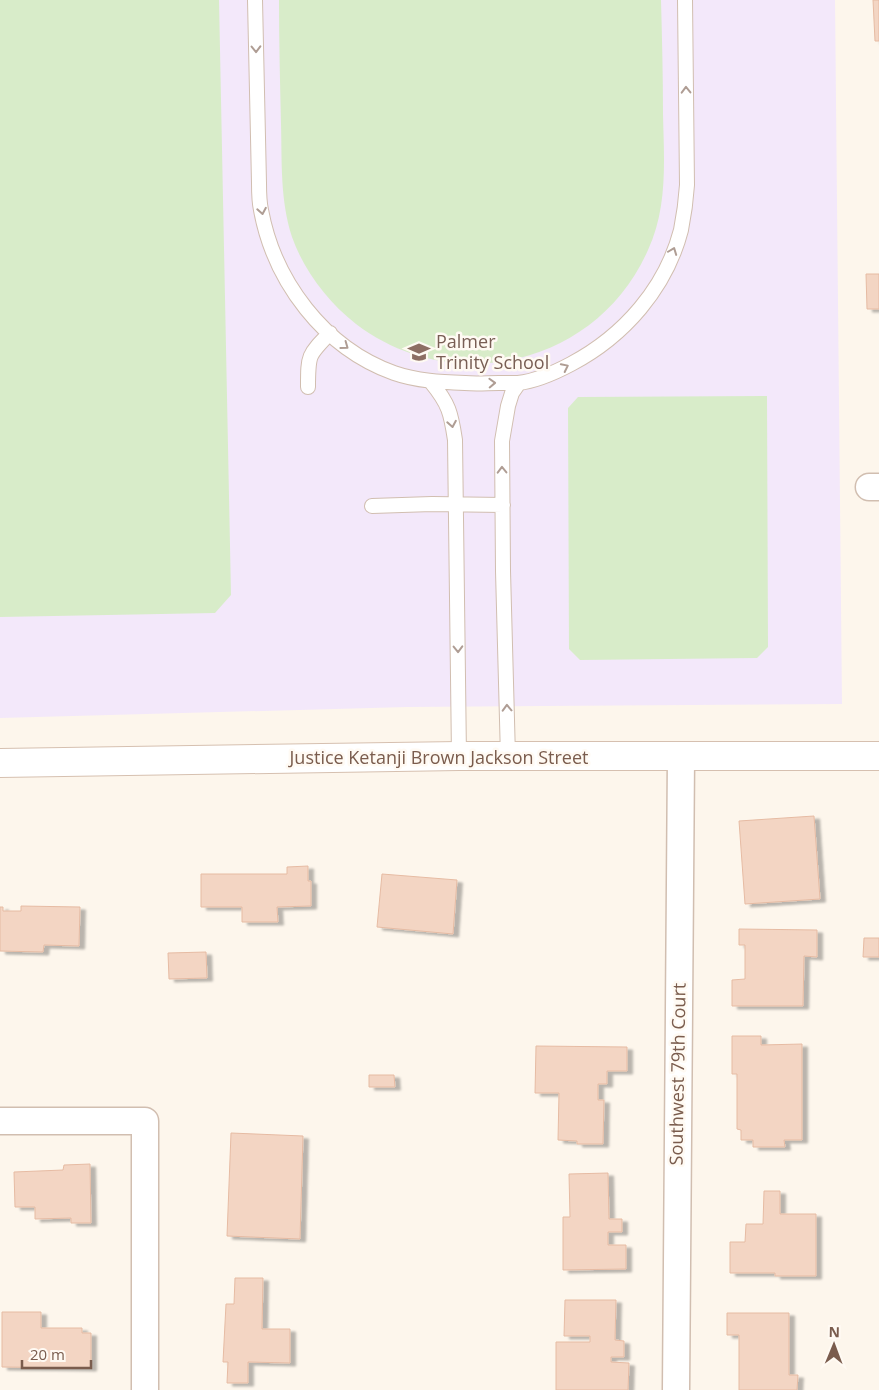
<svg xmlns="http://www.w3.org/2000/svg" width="879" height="1390" font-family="'Open Sans',sans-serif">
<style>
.education{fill:#f3e8fa}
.green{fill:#d8ecc9}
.building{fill:#f3d5c3;stroke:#e6bba3;filter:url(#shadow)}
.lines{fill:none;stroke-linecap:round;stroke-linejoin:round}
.lane-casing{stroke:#d1beb0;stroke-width:16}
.street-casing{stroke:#d1beb0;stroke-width:29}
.secondary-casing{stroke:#d6c0b0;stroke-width:30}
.lane{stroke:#fff;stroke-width:14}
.street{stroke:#fff;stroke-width:26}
.secondary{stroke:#fff;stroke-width:28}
.oneway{stroke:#af9d94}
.labels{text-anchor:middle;stroke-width:5;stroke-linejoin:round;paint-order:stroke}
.education-label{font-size:18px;fill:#785e54;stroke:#fffaf3;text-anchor:start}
.street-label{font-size:18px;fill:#7a5c4d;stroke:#fffaf3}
</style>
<defs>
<filter id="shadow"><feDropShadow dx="5.5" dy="3" stdDeviation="1" flood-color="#0004"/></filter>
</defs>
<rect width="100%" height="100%" fill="#fdf6ec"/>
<path class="education" d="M0,0H835L842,704L407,707L0,718Z"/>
<path class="green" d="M0,0H219L231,595L215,613L0,617Z
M279,0H661C662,38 663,76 663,114C664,160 668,207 648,250C598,364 455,399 356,324C328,302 304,271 292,237C280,200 282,162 281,124C280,83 279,41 279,0Z
M767,396L768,647L757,658L580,660L569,649L568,408L578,397Z"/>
<path class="building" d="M873,0H879V41H875Z
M866,274H879V309H867Z
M814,816L820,899L745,904L739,821Z
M308,866V881H311V906L277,907L278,922H242V907H201V874H287V867Z
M382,874L457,880L453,934L377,927Z
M21,906L80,907L79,946L44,945L43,952L0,951V907H3V911H21Z
M739,929L817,930V957L804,956L803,1006H732V980L745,979V945H739Z
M864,938H879V957H863Z
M206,952L207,978L169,979L168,953Z
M732,1036H761V1045L802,1044V1140H784L785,1147H753V1140H741V1130L737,1129V1074H732Z
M536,1046L627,1047V1071H607V1084H598V1100H604L603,1144H577V1141L558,1140L559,1093H535Z
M369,1075H394L395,1087H369Z
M231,1133L303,1136L300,1239L227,1236Z
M90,1164L91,1223H71V1218L35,1219V1207H15L14,1172L63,1170L64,1165Z
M608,1173L609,1219H622V1232H608V1245H626V1269L563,1270V1217H570L569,1174Z
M764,1191H780V1214H816V1276H775V1273H730V1242H745L746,1224H763Z
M235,1278H263L262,1329H290V1363L248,1362V1383H227L228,1362H223L226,1304H234Z
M565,1300H616L615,1340L624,1341V1357H611V1362L629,1363L628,1390H556V1342H590V1336H564Z
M2,1312H41V1328H82V1333H91V1368L2,1367Z
M727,1313H789V1375H798L797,1390H739V1335H727Z"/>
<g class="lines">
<g class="lane-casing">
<path id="lane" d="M255,0L259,183C259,192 259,201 261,210C274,281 324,348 394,373C417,381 441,382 465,383C476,384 488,383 499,383C505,383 512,383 518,383C536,381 556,372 571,364C624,336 666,288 681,230C684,215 686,200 687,185L685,0
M431,382C449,404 451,413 455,440L459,756
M308,387C308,355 308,355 330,333
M372,506L432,504L503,505
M508,757L503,571L502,441L508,406L512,393L519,383"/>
</g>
<g class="street-casing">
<path id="street" d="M869,487H879
M0,1121H145V1390
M676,1390L681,757"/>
</g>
<g class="secondary-casing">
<path id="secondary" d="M0,763L459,756H879"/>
</g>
<use href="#lane" class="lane"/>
<use href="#street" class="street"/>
<use href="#secondary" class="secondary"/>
</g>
<defs><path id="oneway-chevron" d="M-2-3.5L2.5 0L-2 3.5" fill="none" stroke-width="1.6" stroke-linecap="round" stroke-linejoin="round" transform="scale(1.25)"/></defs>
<g class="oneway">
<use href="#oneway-chevron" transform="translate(256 49) rotate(89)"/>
<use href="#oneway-chevron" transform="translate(686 90) rotate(-91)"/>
<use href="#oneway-chevron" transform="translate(262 211) rotate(80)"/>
<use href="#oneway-chevron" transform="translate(673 251) rotate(-69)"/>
<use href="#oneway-chevron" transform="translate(345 346) rotate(36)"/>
<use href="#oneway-chevron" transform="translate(565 367) rotate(-26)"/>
<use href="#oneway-chevron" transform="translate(492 383) rotate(-2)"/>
<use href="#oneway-chevron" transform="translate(452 424) rotate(80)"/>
<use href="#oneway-chevron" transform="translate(502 470) rotate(-91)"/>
<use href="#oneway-chevron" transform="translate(458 649) rotate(89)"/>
<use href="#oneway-chevron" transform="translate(507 708) rotate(-92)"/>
</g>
<defs>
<g id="school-bare" transform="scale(1.725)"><path d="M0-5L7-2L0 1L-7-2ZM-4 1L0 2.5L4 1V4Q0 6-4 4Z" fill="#8d6e63" stroke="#fffaf3" stroke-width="2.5" paint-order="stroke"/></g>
</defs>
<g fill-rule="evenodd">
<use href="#school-bare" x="419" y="352"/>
</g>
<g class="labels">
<g class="education-label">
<text x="436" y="348">Palmer<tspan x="436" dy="21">Trinity School</tspan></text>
</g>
<g class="street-label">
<text x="439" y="764">Justice Ketanji Brown Jackson Street</text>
<text transform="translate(678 1074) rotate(-89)" y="6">Southwest 79th Court</text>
</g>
</g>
<g transform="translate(834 1345) rotate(1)" stroke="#fffaf3" stroke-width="4" paint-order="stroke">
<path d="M0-4L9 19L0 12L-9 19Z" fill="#7a5c4d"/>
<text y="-8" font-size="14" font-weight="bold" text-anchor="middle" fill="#7a5c4d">N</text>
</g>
<path d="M22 1360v8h69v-8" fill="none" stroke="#7a5c4d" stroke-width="2.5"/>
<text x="30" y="1360" font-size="15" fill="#7a5c4d" stroke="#fffaf3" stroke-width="4" paint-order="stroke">20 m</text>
</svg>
